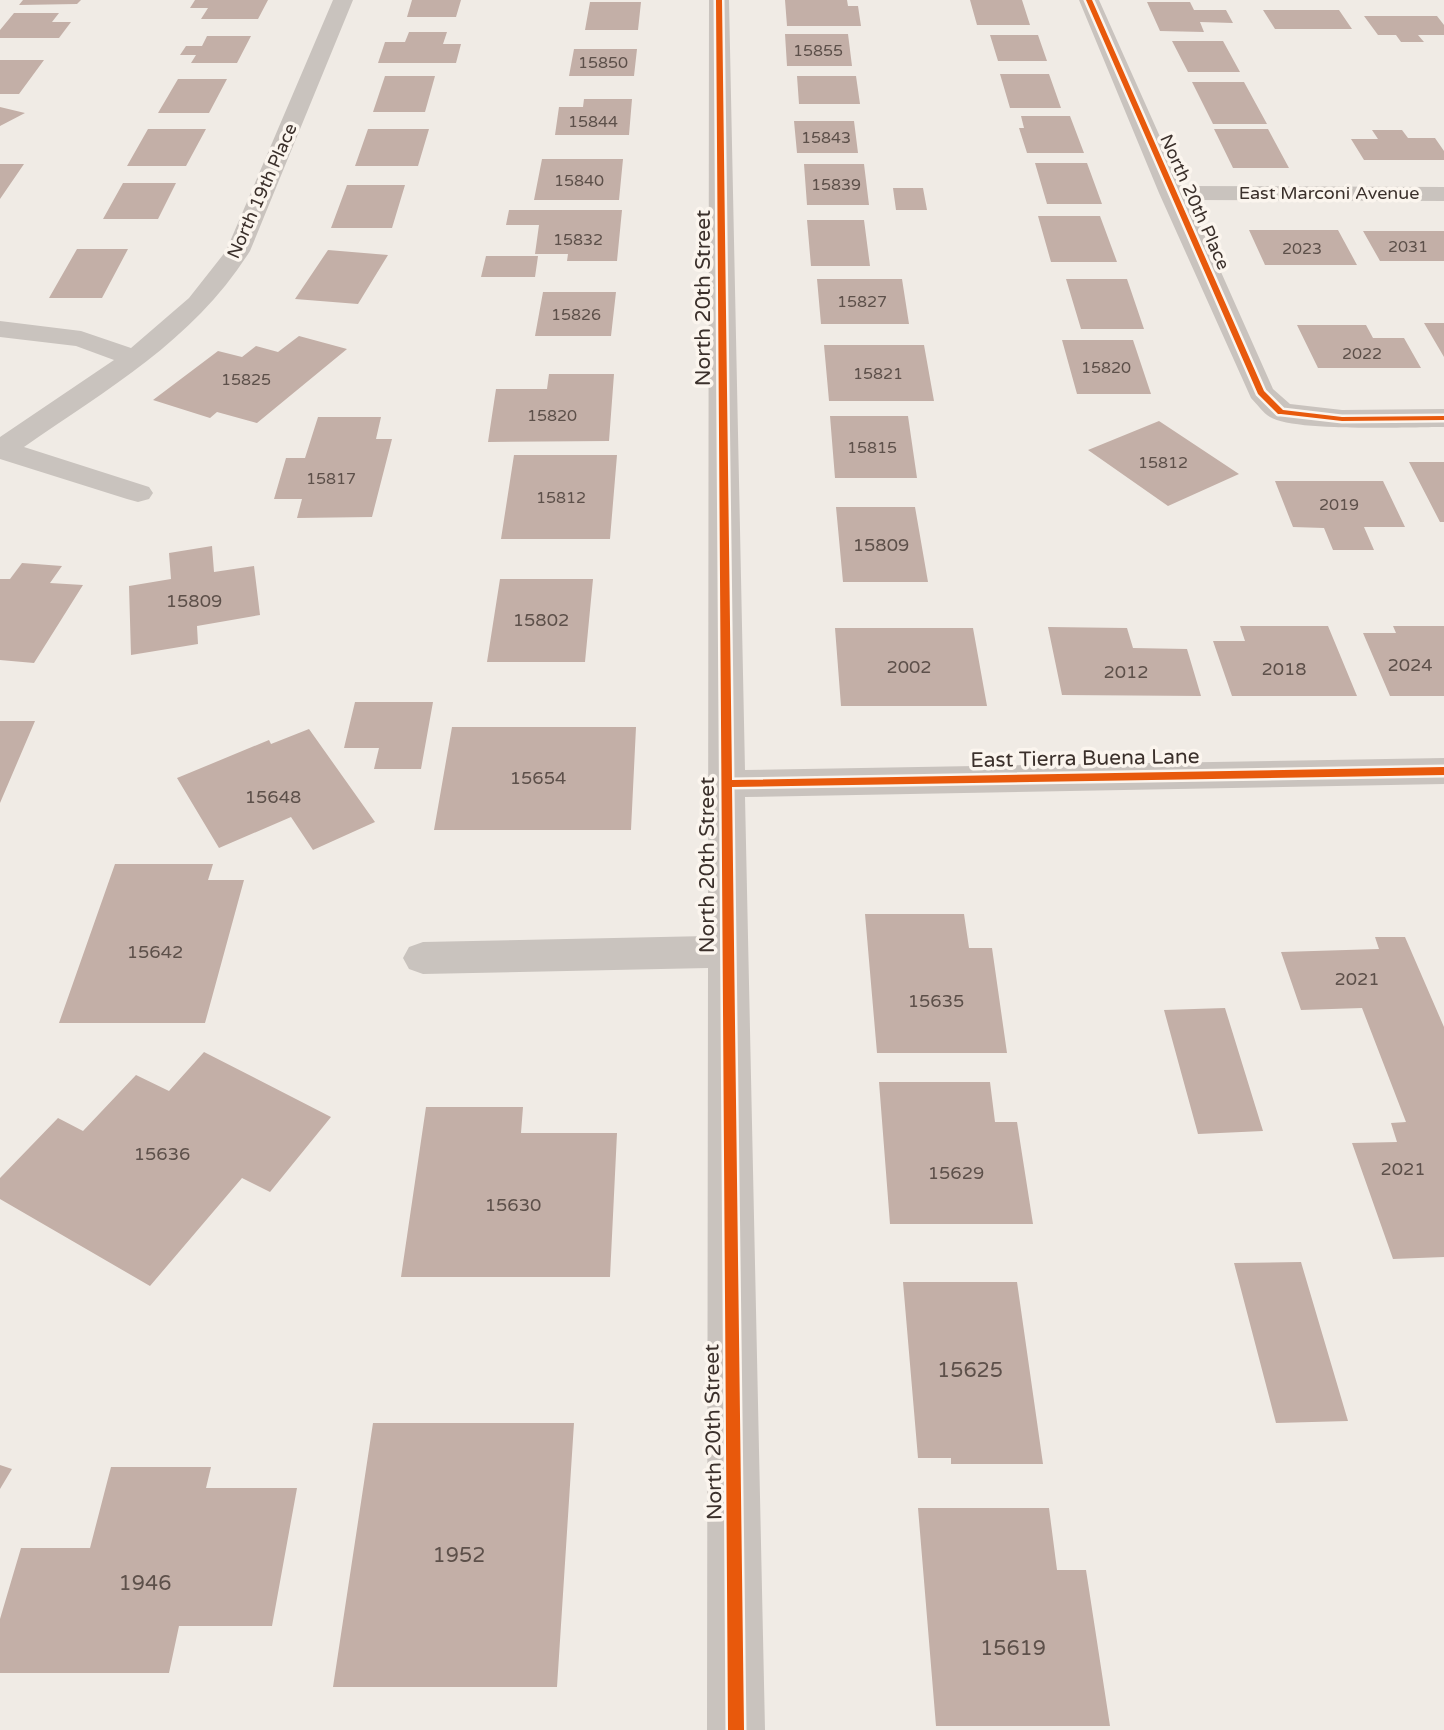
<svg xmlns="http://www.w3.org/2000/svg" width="1444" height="1730" font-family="'Varela Round',sans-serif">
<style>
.building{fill:#c3afa7}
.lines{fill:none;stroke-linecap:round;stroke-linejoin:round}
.minor{fill:#c9c3be;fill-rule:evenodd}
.cycleway-casing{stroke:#fbf5ee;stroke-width:5}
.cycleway{fill:#e8590c;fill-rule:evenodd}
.labels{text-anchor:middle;stroke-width:7;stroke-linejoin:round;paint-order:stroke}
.far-number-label{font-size:16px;fill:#5d504a}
.far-street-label{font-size:18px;fill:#3b302b;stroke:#fbf5ee}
.number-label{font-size:18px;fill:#5d504a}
.street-label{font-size:21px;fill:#3b302b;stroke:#fbf5ee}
.near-number-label{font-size:21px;fill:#5d504a}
</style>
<rect width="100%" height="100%" fill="#f0ebe5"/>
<path class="building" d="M23,0H81L77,4L19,5Z
M195,0H268L258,19H201L208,8H190Z
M412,0H461L456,17H407Z
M785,0H847L848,6H858L861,26H787Z
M970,0H1022L1030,25H977Z
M590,2H641L638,30H585Z
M1147,2H1190L1194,10H1226L1233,23L1200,22L1204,32L1160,31Z
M1263,10H1339L1352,29H1275Z
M14,13H59L52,22H71L59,38H0V30Z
M1364,16H1437L1444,25V35H1418L1424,42H1401L1396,35H1378Z
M409,32H447L443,44H461L456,63H378L385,42H405Z
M785,34H848L852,66H787Z
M990,35H1038L1047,61H998Z
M207,36H251L237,63H191L196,55H180L186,46H202Z
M1172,41H1223L1240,72H1188Z
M574,49H637L634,76H569Z
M0,60H44L19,94H0Z
M1000,74H1049L1061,108H1010Z
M385,76H435L425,112H373Z
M797,76H856L860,104H799Z
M178,79H227L209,113H158Z
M1192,82H1244L1267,124H1213Z
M584,99H632L629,135H555L559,107H583Z
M0,107L25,113L0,126Z
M1021,116H1070L1084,153H1027L1019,128H1024Z
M794,121H854L858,153H797Z
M148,129H206L186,166H127Z
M368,129H429L418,166H355Z
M1214,129H1268L1289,168H1233Z
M1372,130H1402L1408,138H1435L1444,151V160H1364L1351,139H1378Z
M542,159H623L619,200H534Z
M1035,163H1087L1102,204H1047Z
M0,164H24L0,199Z
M804,164H864L869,205H807Z
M123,183H176L158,219H103Z
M347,185H405L392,228H331Z
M893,188H923L927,210H896Z
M509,210H622L617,261H567L568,254H535L539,225H506Z
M1038,216H1100L1117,262H1051Z
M807,220H864L870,266H811Z
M1249,230H1338L1357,265H1265Z
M1363,231H1444V261H1380Z
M77,249H128L102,298H49Z
M328,250L388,255L358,304L295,299Z
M486,256H538L535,277H481Z
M817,279H902L909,324H821Z
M1066,279H1127L1144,329H1081Z
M543,292H616L611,336H535Z
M1424,323H1444V357Z
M1297,325H1366L1373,338H1404L1421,368H1318Z
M299,336L347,349L257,423L217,412L210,418L153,400L218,351L242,357L256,346L278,352Z
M1062,340H1133L1151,394H1077Z
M824,345H924L934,401H829Z
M549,374H614L609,441L488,442L496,389H547Z
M830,416H908L917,478H835Z
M318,417H381L376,439H392L372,517L297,518L302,499H274L286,458H305Z
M1159,421L1239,474L1168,506L1088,450Z
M514,455H617L610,539H501Z
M1409,462H1444V522H1440Z
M1275,481H1383L1405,527H1364L1374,550H1333L1324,528L1293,527Z
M836,507H915L928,582H843Z
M212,546L214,572L254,566L260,615L197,626L198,644L131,655L129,586L171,579L169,553Z
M22,563L62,566L50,583L83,585L34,663L0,660V579H10Z
M500,579H593L585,662H487Z
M1240,626H1328L1357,696H1232L1213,641H1245Z
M1393,626H1444V696H1390L1363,633H1396Z
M1048,627L1127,628L1133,648L1187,649L1201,696L1062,695Z
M835,628H973L987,706H841Z
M355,702H433L421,769H374L379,748H344Z
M0,721H35L0,803Z
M452,727H636L631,830H434Z
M309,729L375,822L313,850L291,817L219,848L177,778L269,740L271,744Z
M115,864H213L208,880H244L205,1023H59Z
M865,914H964L969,948H992L1007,1053H877Z
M1375,937H1405L1444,1027V1257L1393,1259L1352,1143L1397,1142L1391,1123L1406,1122L1362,1008L1301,1010L1281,952L1379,949Z
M1225,1008L1263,1131L1198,1134L1164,1010Z
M204,1052L331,1117L270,1192L242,1178L150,1286L0,1199V1178L58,1118L83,1131L136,1075L169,1091Z
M879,1082H990L995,1122H1017L1033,1224H890Z
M426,1107H523L521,1133H617L610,1277H401Z
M1301,1262L1348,1421L1276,1423L1234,1263Z
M903,1282H1017L1043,1464H951V1458H918Z
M373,1423H574L557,1687H333Z
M0,1465L12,1469L0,1489Z
M111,1467H211L206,1488H297L272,1626H179L169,1673H0V1619L21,1548H90Z
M918,1508H1049L1057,1570H1086L1110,1726H936Z"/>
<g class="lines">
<path class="minor" d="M333,0H353L250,251C193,341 110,387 24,447L149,487L153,493L149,499L138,502L127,499L0,459V437L114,360L76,346L0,337V321L81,331L131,348L189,298L226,251Z
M709,0H729L745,770L1444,758V784L745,797L765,1730H707L708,968L423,974L409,969L403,958L409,947L423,942L708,936Z
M1079,0H1099L1182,186L1444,187V201L1189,200L1273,389L1290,404L1342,410L1444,409V427C1412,427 1293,432 1270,417C1263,413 1257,404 1251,398L1159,193Z"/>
<g class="cycleway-casing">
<path id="cycleway" d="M716,0H722L732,780L1444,767V775L732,787L744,1730H728Z
M1086,0H1092L1264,391L1283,410L1342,417L1444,416V420L1342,421L1281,414H1278L1258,394Z"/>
</g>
<use href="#cycleway" class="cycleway"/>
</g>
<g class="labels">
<g class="far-number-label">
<text x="818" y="56">15855</text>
<text x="603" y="68">15850</text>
<text x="593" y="127">15844</text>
<text x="826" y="143">15843</text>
<text x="579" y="186">15840</text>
<text x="836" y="190">15839</text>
<text x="578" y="245">15832</text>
<text x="1408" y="252">2031</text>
<text x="1302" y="254">2023</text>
<text x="862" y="307">15827</text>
<text x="576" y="320">15826</text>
<text x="1362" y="359">2022</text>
<text x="1106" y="373">15820</text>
<text x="878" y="379">15821</text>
<text x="246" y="385">15825</text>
<text x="552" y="421">15820</text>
<text x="872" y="453">15815</text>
<text x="1163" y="468">15812</text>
<text x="331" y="484">15817</text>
<text x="561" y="503">15812</text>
<text x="1339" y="510">2019</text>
</g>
<g class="far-street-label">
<text transform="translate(262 191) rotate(-66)" y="6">North 19th Place</text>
<text x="1329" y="199">East Marconi Avenue</text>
<text transform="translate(1195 202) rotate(66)" y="6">North 20th Place</text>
</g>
<g class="number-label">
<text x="881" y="551">15809</text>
<text x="194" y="607">15809</text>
<text x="541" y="626">15802</text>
<text x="1410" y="671">2024</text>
<text x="909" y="673">2002</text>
<text x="1284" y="675">2018</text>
<text x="1126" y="678">2012</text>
<text x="538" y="784">15654</text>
<text x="273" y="803">15648</text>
<text x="155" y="958">15642</text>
<text x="1357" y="985">2021</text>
<text x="936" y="1007">15635</text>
<text x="162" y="1160">15636</text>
<text x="1403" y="1175">2021</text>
<text x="956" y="1179">15629</text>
<text x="513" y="1211">15630</text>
</g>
<g class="street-label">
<text transform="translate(703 298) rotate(-90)" y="7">North 20th Street</text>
<text transform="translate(1085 758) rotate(-1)" y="7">East Tierra Buena Lane</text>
<text transform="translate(707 865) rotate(-90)" y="7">North 20th Street</text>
<text transform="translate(713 1432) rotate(-91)" y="7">North 20th Street</text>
</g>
<g class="near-number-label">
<text x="970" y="1377">15625</text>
<text x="459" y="1562">1952</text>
<text x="145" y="1590">1946</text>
<text x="1013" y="1655">15619</text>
</g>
</g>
</svg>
